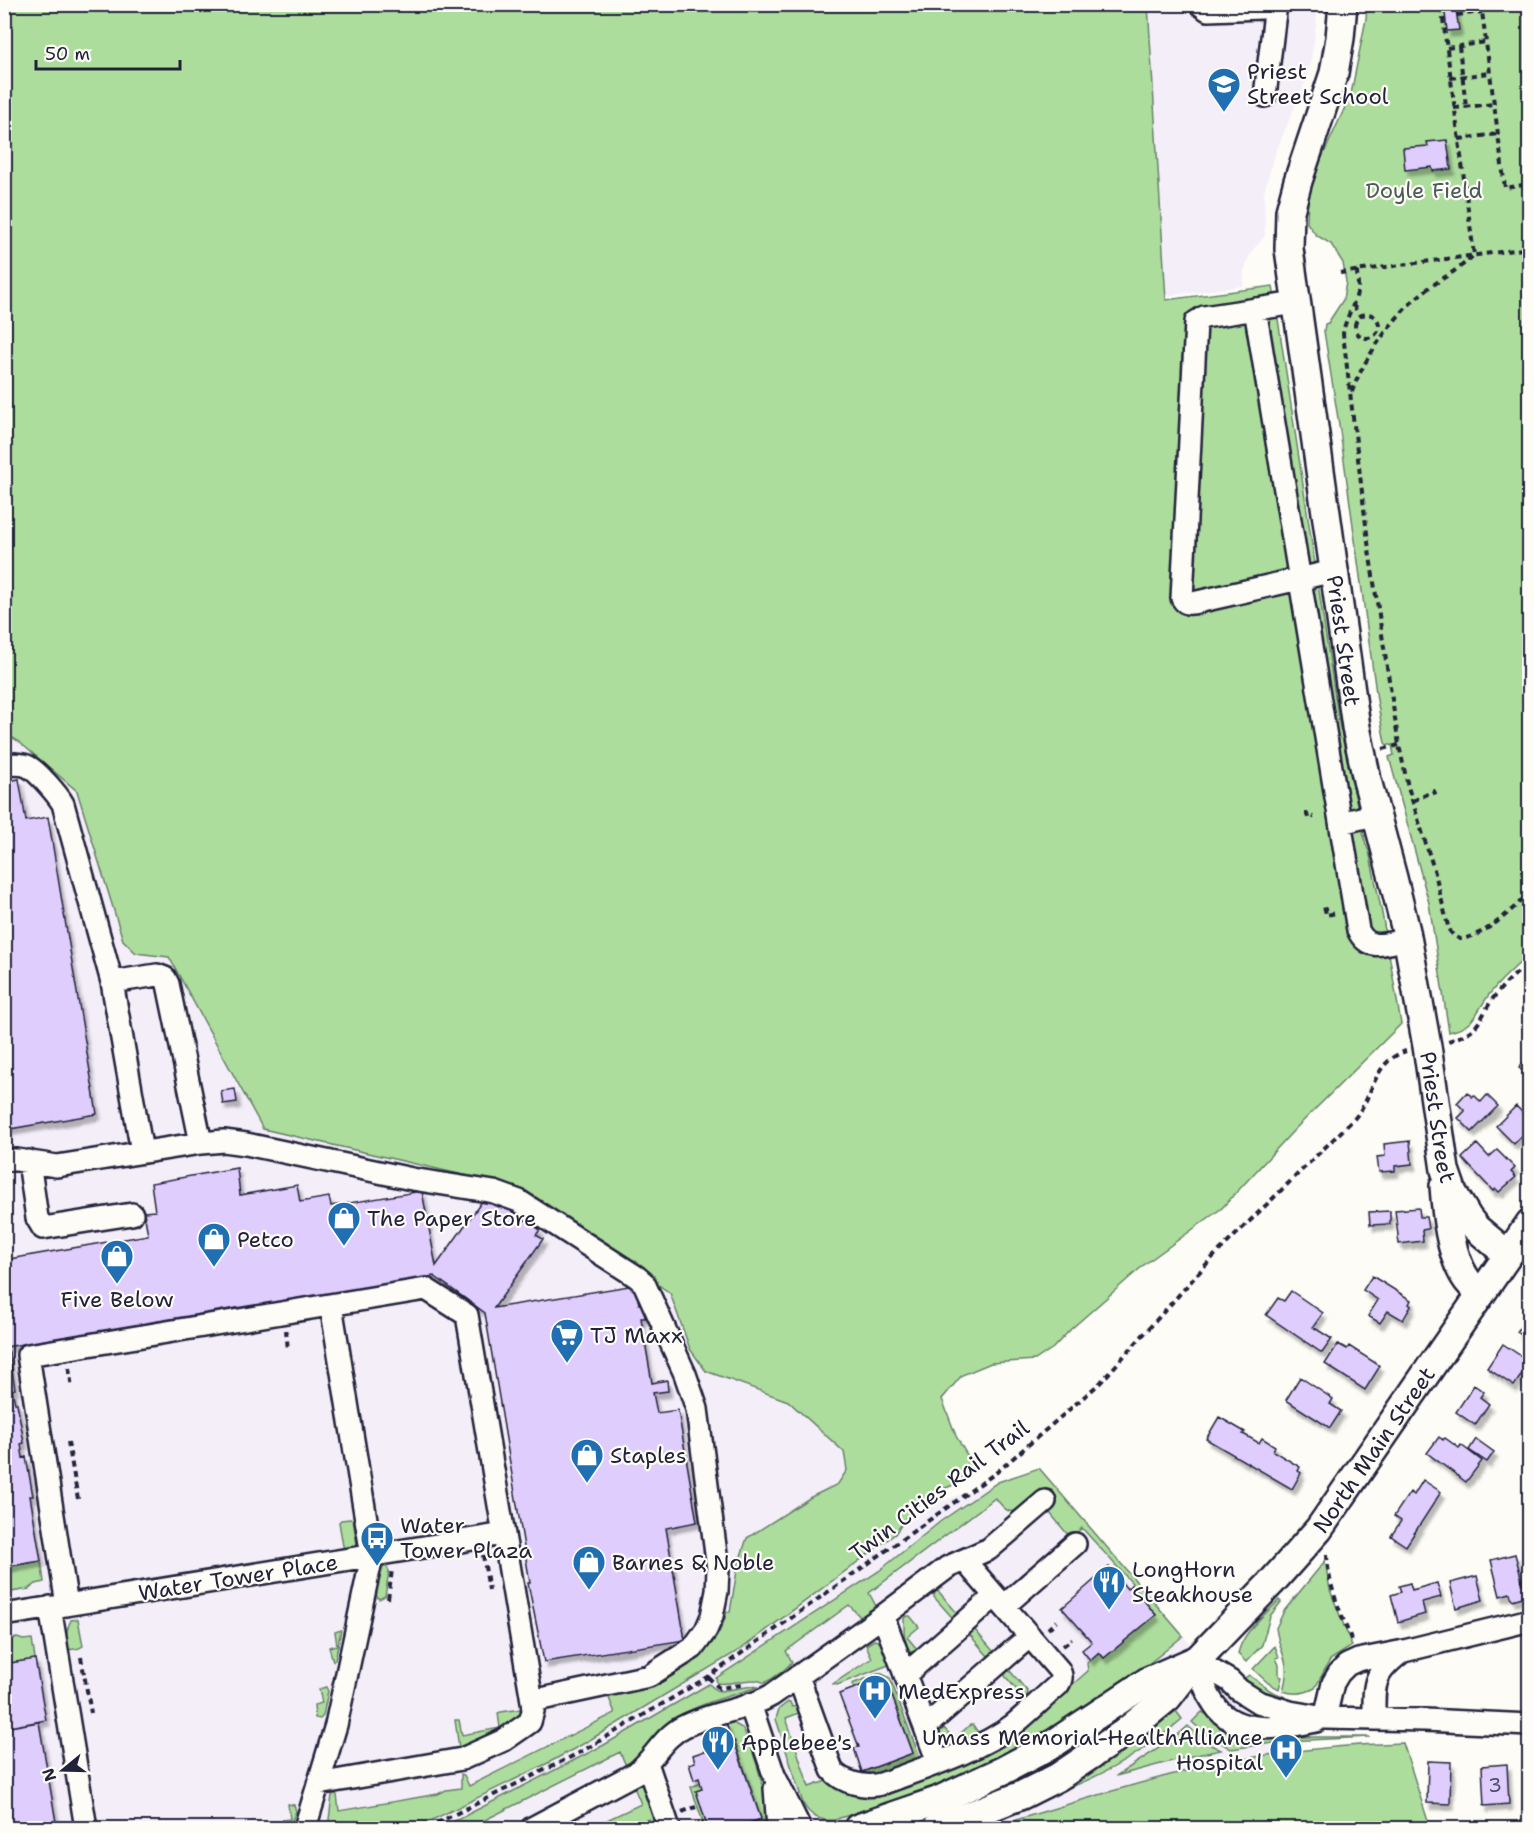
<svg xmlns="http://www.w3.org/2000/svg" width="1534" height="1833" font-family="'Shantell Sans',sans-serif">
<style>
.built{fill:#f4eef9}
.green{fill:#addd9d;stroke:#68806c;stroke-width:1.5}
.building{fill:#dfcdfe;stroke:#22223b;stroke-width:1.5;filter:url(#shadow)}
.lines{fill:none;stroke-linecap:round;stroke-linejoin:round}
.minor-casing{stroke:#22223b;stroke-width:26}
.major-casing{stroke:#22223b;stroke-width:32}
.path{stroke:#22223b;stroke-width:4;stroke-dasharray:6 4.5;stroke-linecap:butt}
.minor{stroke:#fdfcf7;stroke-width:21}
.major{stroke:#fdfcf7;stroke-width:27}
.labels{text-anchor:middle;stroke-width:4.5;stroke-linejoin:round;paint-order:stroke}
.number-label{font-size:20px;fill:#514d6c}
.poi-label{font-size:22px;fill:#22223b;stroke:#fdfcf7;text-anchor:start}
.park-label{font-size:22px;fill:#4c5a58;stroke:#fdfcf7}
.street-label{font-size:22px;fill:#22223b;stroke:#fdfcf7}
</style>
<defs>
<filter id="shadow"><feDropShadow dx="3.5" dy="6" stdDeviation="1.5" flood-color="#0004"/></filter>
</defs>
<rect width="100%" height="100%" fill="#fdfcf7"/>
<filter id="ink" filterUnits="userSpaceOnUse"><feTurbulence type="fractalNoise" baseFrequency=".0167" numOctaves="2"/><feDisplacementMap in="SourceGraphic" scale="12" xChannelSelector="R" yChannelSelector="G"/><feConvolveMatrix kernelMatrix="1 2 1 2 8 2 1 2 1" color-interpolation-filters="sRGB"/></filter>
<g filter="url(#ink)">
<path class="built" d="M1148,5H1318L1314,42L1308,75L1276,151L1264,192L1265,236L1253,250L1248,259L1244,271L1243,286L1166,296Z
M4,739L18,741L79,793L263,1129L516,1187L670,1293L910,1512L1039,1468L1283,1752L1355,1744L1403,1743L1428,1821V1828H5Z"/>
<path class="green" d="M4,5H1148L1166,300L1273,286L1339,723L1366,845L1369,851L1382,913L1401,1024L1295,1129L1222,1208L1145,1264L1071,1329L1053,1348L1035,1360L991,1363L962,1375L942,1399L956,1436L975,1469L953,1485L929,1495L910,1512L895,1534L741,1649L583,1744L546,1764L416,1828H328L332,1795L336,1794L337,1795L339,1811L438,1794L446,1790L461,1788V1774L464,1775L469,1786L615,1713L609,1698L610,1696C624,1691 639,1690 652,1686C660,1684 666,1679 673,1675C700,1658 718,1645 727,1612H730L738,1565L747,1538L811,1497L838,1484L847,1470L844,1452L788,1401L706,1371L690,1349L670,1293L516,1187L263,1129L169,957L136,953L123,940L77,791L18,741L5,733Z
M1367,5H1529V954C1517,966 1503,977 1492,991C1476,1010 1476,1027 1449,1032L1429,903L1389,757L1394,755L1392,745H1387L1385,743L1377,700L1340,431L1324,331L1325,324L1328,323L1343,300L1346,282L1343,263L1331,244L1316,235L1307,223L1308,195L1320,162L1351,94L1366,19Z
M1039,1468L1183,1636C1114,1694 1038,1745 955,1778C915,1794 874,1807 834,1820C820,1822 809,1815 803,1803L776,1719L779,1709L788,1702H790L792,1707L798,1706L799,1713L786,1718L809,1787L829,1780L885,1791L997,1749L1007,1742L1088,1671L1087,1663L1099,1652L1104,1658L1156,1615L1131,1585L1132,1583L1082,1528L1075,1534L1068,1535L1050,1513V1510L1057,1504L1043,1490L1019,1510C1006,1515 1003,1506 995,1498L869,1593L877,1608L862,1619L849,1605L786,1651L792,1662C784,1671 776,1677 764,1683C752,1675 732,1686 717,1683L716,1678L879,1571L941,1521L998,1482Z
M350,1519L353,1520L357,1545L355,1548L345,1549L343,1546L339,1522L341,1520Z
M41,1561L44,1582L36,1584L29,1589L5,1593V1567Z
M1325,1561L1330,1590L1352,1646L1330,1660L1315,1688C1304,1694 1294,1695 1283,1691C1292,1658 1280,1657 1276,1628L1284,1611Z
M383,1567H387L389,1571L385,1596L379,1599L375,1594Z
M935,1591L939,1592L957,1613L956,1617L951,1616L934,1597Z
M1279,1600L1281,1602L1270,1616L1262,1645L1246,1662L1238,1654C1242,1632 1264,1616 1279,1600Z
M907,1616H910L919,1627L907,1637L917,1649L918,1651L913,1654C903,1645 904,1632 904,1618Z
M78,1619L83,1646C79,1649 72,1650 67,1649C65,1638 66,1630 71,1620Z
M341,1630L335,1660L333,1661L329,1647L337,1645L335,1632Z
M971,1630H975L993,1651L992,1656L987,1655L970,1635Z
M17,1638L23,1640L32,1639L35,1659L5,1664V1640Z
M874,1640C886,1642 887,1654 891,1664L837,1685L833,1684L872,1658L866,1645Z
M1275,1646L1279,1657L1276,1658L1279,1665V1676L1282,1677L1279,1689L1268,1683L1253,1669Z
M1006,1671H1010L1028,1692L1027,1696H1022L1005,1676Z
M880,1673L890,1678L919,1756L917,1759L876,1775L862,1772L913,1753L885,1677L854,1688L852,1684Z
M1249,1675L1271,1691L1285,1697V1698L1263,1696L1241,1681Z
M709,1684L716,1690L720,1691L753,1686L757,1687C732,1696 698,1703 676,1718C656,1731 646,1754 627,1768L620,1752L469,1828H441L604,1745Z
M326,1687L328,1691L323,1716L320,1719L315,1718L314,1705L322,1703L319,1689Z
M1152,1692L1122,1721L1050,1766L1024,1781L949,1809Z
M521,1709L524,1711L523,1717L463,1749L459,1748L455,1720H459L462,1735L500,1728L498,1713L501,1712Z
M1176,1711L1182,1719C1139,1757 1086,1785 1031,1801L1103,1762Z
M1202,1712L1218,1720L1270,1737H1370L1287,1741L1231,1749L1204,1733L1192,1722Z
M731,1722L742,1728C755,1753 770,1800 766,1828H735L761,1819L735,1741H732L726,1723Z
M970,1725H973L979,1734L948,1746C942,1744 940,1738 940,1732L944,1728L954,1739Z
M1188,1726L1207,1743L1221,1750L1187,1757L1116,1776L1173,1739Z
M1403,1743L1428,1821V1828H989C1054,1809 1120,1787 1186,1771C1257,1754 1330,1745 1403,1743Z
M643,1781L659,1828H652L649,1819L623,1828H590L641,1804L633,1785Z
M701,1783L702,1789L696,1791L708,1828H705L691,1787Z
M288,1804L294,1805L296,1811L289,1828H283L282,1820L290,1819Z"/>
<path class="building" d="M1444,4H1455L1459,30L1447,31Z
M1447,140L1451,169L1433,171L1432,167L1405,170L1403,148L1428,146L1427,142Z
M19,779L26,821L48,817L97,1114L4,1130V782Z
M1527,1058L1530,1060V1077L1519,1068Z
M235,1089L237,1102L223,1104L221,1091Z
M1467,1092L1472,1097L1474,1095L1481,1102L1487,1095L1498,1106L1472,1132L1458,1118L1465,1111L1457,1103Z
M1516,1106L1530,1120V1128L1514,1144L1496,1126Z
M1410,1141L1412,1164L1395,1166V1171L1379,1172L1377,1157L1385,1156L1384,1144Z
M1477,1144L1489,1157L1497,1150L1515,1168L1511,1172L1516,1177L1499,1192L1496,1189L1493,1191L1462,1158Z
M237,1168L240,1195L297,1185L300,1202L329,1197L331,1206L422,1191L436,1266L485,1197L494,1204L498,1200L540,1230L536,1235L543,1239L494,1308L635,1285L639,1304H644L645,1318H641L652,1383L667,1380L668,1391L653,1393L657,1413L678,1410L697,1522L666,1528L685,1640L544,1662L528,1583H530L485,1313L434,1276L6,1347V1352H9L15,1389L12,1390L15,1403H17L24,1443L21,1444L23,1458L26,1457L33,1496H30L41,1561L4,1567V1260L148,1235L144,1212L155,1211L151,1183Z
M1419,1208L1420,1217H1426L1428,1229L1422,1230L1423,1241L1399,1244L1395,1210Z
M1390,1211V1224L1370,1225L1369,1212Z
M1372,1276L1411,1300L1409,1304L1411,1306L1403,1320L1388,1311L1380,1323L1368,1316L1378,1300L1363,1290Z
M1291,1291L1323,1313L1313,1327L1332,1339L1322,1353L1266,1315L1278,1298L1284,1301Z
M1528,1315L1530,1316V1340L1517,1332Z
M1338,1344L1347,1349L1349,1346L1380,1366L1365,1390L1325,1364Z
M1503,1344L1530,1362L1514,1386L1487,1368Z
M1300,1377L1333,1399L1330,1404L1341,1411L1330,1428L1286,1400Z
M1474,1385L1484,1392L1480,1397L1489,1404L1475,1425L1456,1412Z
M1219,1417L1245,1432L1243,1434L1259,1443L1262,1438L1275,1446L1273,1451L1300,1467L1298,1471L1301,1473L1292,1489L1206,1439Z
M1439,1437L1443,1440L1445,1438L1459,1448L1461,1445L1482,1461L1466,1482L1427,1453Z
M1476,1439L1494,1452L1487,1462L1469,1450Z
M1423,1480L1441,1492L1406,1546L1391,1536L1401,1521L1394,1516L1410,1492L1414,1495Z
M1515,1554L1526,1596L1512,1600L1510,1593L1500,1596L1491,1560Z
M1109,1567L1127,1589L1131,1585L1156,1615L1104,1658L1099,1652L1090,1660L1082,1650L1092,1642L1062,1608Z
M1477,1576L1483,1600L1456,1608L1450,1583Z
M1410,1583L1412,1590L1437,1583L1441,1597L1422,1602L1425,1614L1398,1622L1391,1595L1401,1592L1399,1586Z
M35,1659L46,1720L4,1728V1664Z
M885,1677L913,1753L862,1772L854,1748L859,1747L839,1694Z
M39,1722L57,1828H4V1728Z
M726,1723L732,1741H734L761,1819L735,1828H713L715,1826L708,1828L696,1791L702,1789L699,1778L694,1780L689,1764L695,1762L693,1755L719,1746L717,1740L712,1741L708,1729Z
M1428,1761L1451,1762L1450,1804L1427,1803Z
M1507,1764L1509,1804L1484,1806L1482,1766Z
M1471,1824L1472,1828H1438V1825Z"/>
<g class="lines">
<g class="minor-casing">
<path id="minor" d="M1200,4L1208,10L1262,8L1268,4
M1265,96L1276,4
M1296,303L1204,317L1196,322L1182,598C1185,603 1187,604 1193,603L1334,571
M1255,309L1358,930C1369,953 1387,943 1407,939
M4,765C12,764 22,763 29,767C38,772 58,795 63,804L112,982L142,1152
M1341,823L1377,814
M112,982L157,975L165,978L168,984L201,1143
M4,1160H17L57,1166L201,1143L224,1141L246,1144L412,1179L494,1192L519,1201L637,1277L644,1283L685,1374L697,1409L718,1569L717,1591L712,1616L706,1630L693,1648L649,1676L532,1701
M29,1161L37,1218L43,1228L132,1214
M67,1605L28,1355L426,1289L467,1315L532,1701L533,1711L530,1722L504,1740L462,1759L318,1784
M1004,1606L1075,1544
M50,1607L86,1828
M4,1615L504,1534
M883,1616L938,1762
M1196,1661L1230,1681L1239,1690L1258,1702L1290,1712L1325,1718L1425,1720L1530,1725
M1196,1661C1201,1675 1205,1692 1214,1704C1235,1737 1284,1728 1316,1721
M905,1675L995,1596
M798,1676L832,1770C842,1783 866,1788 881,1784C921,1769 979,1751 1013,1725C1028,1713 1043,1698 1058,1685C1062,1679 1062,1676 1059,1670L964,1560
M750,1704L774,1775L800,1828
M1325,1718L1333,1683L1339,1673L1347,1665L1358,1660L1404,1651L1530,1620
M1374,1719C1374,1683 1372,1674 1403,1651
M925,1727L1030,1636
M647,1763L669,1828
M775,1788L778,1828
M305,1828L336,1725L372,1556L331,1305
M532,1828L636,1773C654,1759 663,1737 683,1727C711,1712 745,1711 772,1695L883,1616L948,1567L989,1549L1045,1501"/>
</g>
<g class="major-casing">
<g id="major">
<path id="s1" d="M1343,4L1340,38L1334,73L1298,181L1290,211L1289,249L1356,727L1367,780L1393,878L1406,931L1427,1046L1445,1170L1453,1193L1468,1218L1476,1228L1508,1255"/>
<path d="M1444,1186C1446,1213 1450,1254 1465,1277C1469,1284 1475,1289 1481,1294"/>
<path d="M858,1828L937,1801L1004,1770L1053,1744L1148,1681L1194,1661"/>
<path id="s2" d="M937,1828L1022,1795L1058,1777L1124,1733L1168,1697L1196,1661L1271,1583L1319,1529L1530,1223"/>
</g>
</g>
<path class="path" d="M1481,4L1505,188L1530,184
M1457,15L1482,12
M1459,46L1466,107
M1447,48L1486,42
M1450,78L1490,73
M1454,108L1494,104
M1459,139L1498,134
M1357,271C1357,275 1358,281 1358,286C1357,303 1345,317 1343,334L1369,550L1399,745L1408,787L1435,873L1449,930L1453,935L1460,939C1486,936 1512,910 1530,892
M1340,273L1530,248
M1353,305L1361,317
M1355 326a12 12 0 1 1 24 0a12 12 0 1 1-24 0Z
M1352,392C1363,359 1394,316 1421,294C1438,280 1458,271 1474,255L1441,4
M1383,749L1399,745
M1413,801L1434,791L1436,796
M1305,814H1307L1308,818L1314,817
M1323,910L1325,909L1326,915L1337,913
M1448,1041C1486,1029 1477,1017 1498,992C1507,981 1519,971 1530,962
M286,1330L288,1350
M69,1368L72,1388
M68,1442L78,1499
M1327,1554C1328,1587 1341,1613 1353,1644
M483,1555L489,1590
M388,1599L392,1570
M1048,1629L1056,1621
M1063,1646L1072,1639
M81,1657L91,1713
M708,1677L719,1688L741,1685
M682,1812L696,1807
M427,1828L579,1753L708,1677L997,1472L1100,1383L1211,1259L1354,1119C1375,1095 1372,1062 1406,1051
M700,1828L703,1827"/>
<use href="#minor" class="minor"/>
<use href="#major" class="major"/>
</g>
</g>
<defs>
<g id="school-pin" transform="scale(1.725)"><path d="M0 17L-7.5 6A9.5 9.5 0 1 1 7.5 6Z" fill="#1f6fb2" stroke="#fdfcf7"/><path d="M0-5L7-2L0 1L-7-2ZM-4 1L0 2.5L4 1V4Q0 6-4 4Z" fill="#fff"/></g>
<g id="shop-pin" transform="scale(1.725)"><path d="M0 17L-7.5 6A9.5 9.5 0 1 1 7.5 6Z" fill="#1f6fb2" stroke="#fdfcf7"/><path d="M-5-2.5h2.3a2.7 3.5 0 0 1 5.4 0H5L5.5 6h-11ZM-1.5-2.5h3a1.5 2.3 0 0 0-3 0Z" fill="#fff"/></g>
<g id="supermarket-pin" transform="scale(1.725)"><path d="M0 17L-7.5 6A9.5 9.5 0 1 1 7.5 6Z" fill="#1f6fb2" stroke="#fdfcf7"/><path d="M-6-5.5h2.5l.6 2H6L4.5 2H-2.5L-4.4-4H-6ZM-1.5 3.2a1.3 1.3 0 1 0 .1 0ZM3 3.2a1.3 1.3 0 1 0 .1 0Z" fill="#fff"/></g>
<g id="bus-pin" transform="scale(1.725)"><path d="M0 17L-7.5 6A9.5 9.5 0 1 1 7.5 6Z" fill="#1f6fb2" stroke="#fdfcf7"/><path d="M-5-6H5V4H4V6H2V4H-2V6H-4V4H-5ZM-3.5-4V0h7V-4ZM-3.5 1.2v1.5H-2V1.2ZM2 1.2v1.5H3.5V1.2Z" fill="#fff"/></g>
<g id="restaurant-pin" transform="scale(1.725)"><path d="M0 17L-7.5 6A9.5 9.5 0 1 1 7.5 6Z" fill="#1f6fb2" stroke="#fdfcf7"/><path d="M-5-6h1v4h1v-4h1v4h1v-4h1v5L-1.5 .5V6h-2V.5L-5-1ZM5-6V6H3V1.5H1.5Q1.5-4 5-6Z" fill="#fff"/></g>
<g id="hospital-pin" transform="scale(1.725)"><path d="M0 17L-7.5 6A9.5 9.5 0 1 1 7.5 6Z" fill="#1f6fb2" stroke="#fdfcf7"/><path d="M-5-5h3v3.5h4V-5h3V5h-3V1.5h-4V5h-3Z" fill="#fff"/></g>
</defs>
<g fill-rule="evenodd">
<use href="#school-pin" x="1224" y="84"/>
<use href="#shop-pin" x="344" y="1218"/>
<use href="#shop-pin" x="214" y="1239"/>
<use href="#shop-pin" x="117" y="1256"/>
<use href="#supermarket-pin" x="567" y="1335"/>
<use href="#shop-pin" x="587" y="1455"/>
<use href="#bus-pin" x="377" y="1538"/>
<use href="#shop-pin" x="589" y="1562"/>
<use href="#restaurant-pin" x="1109" y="1582"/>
<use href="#hospital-pin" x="875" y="1691"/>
<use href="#restaurant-pin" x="718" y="1742"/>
<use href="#hospital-pin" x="1286" y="1750"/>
</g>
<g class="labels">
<g class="number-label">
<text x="1495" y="1792">3</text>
</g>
<g class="poi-label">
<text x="1247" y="79">Priest<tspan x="1247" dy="25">Street School</tspan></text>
<text x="367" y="1226">The Paper Store</text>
<text x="237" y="1247">Petco</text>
<text x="117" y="1307" text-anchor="middle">Five Below</text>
<text x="590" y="1343">TJ Maxx</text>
<text x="610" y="1463">Staples</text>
<text x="400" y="1533">Water<tspan x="400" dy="25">Tower Plaza</tspan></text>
<text x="612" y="1570">Barnes &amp; Noble</text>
<text x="1132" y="1577">LongHorn<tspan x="1132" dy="25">Steakhouse</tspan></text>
<text x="898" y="1699">MedExpress</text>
<text x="1263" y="1745" text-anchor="end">Umass Memorial-HealthAlliance<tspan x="1263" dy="25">Hospital</tspan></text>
<text x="741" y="1750">Applebee's</text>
</g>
<g class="park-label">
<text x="1424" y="198">Doyle Field</text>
</g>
<g class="street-label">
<text dy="8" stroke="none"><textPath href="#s1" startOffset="648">Priest Street</textPath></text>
<text dy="8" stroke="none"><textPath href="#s1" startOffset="1134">Priest Street</textPath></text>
<text dy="8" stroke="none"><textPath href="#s2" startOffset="590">North Main Street</textPath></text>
<text transform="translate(939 1490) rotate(-37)" y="8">Twin Cities Rail Trail</text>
<text transform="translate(238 1577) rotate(-9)" y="8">Water Tower Place</text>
</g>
</g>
<rect width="1534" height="1833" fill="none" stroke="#fdfcf7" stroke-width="24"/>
<rect x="12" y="12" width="1510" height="1809" fill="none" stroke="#22223b" stroke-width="2" filter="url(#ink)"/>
<g transform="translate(63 1770) rotate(251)" stroke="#fdfcf7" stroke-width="4.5" paint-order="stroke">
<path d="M0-4.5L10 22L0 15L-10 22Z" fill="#22223b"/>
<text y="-9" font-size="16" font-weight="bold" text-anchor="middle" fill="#22223b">N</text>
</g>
<path d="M36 60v9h144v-9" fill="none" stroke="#22223b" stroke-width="3"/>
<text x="45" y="60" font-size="18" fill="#22223b" stroke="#fdfcf7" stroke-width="4.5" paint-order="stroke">50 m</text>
</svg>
